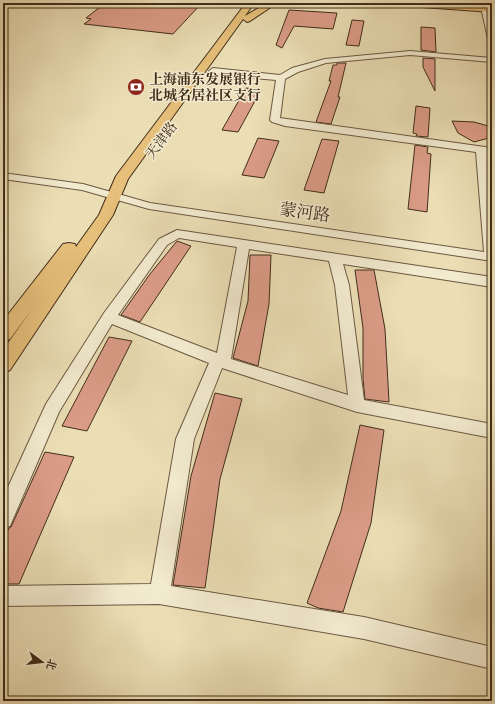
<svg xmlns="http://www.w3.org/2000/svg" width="495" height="704" font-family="'IM FELL DW Pica','Noto Serif SC',serif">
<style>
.building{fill:#db9c87;stroke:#412d1a}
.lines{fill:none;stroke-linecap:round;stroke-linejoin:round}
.minor-casing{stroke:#6c5941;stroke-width:2}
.major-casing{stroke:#412d1a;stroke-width:2}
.minor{fill:#f2eacf;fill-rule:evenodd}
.major{fill:#e6bf7a;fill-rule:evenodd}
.labels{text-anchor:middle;stroke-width:3;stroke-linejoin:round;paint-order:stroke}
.far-poi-label{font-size:14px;font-weight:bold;fill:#412d1a;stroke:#f2eacf;text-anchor:start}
.far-street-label{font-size:14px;fill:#412d1a;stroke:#f2eacf}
.street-label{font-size:17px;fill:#412d1a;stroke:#f2eacf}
</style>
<rect width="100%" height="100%" fill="#ebdeb5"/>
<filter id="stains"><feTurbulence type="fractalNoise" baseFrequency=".005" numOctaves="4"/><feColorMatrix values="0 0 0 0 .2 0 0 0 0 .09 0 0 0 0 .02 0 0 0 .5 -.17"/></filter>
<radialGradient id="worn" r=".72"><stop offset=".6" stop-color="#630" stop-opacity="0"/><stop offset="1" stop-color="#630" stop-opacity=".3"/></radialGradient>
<path class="building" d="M105,3H178L200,5L173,34L84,24L91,19L86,18Z
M289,10L337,13L333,29L294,26L282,48L276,45Z
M352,20L364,21L359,46L346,45Z
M421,27L435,28L436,52L421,50Z
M423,58L435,59V91L423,67Z
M337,63H346L338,97H340L331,124L316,122L331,81H329L333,65H337Z
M246,88L261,90L238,132L222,130Z
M416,106L430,108L428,137L416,136L417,134L413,133Z
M452,121L474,122L492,127V133L489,138L474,142L458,133Z
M258,138L279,141L264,178L242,175Z
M322,139L339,141L324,193L304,190Z
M415,145L428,147L427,153L431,154L427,212L408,209Z
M177,241L191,246L140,322L121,315L150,274Z
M250,255H271L269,304L258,366L233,358L248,301Z
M355,270H374L385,329L389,402L365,399L363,379V328Z
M109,337L132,341L87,431L62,426Z
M215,393L242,399L220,479L205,588L173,585L191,476Z
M360,425L384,430L371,523L343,612L318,608L307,603L341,511Z
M45,452L74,457L19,584H3V541L9,528L11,527Z"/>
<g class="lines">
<g class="minor-casing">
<path id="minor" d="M450,3L492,4V8H487L492,25V41L488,39L481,7L453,5Z
M410,51L492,58V62L410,55L326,63L298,72L285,79L280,118L492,148V154L487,153L492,213V261L149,209L82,190L3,179V173L83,184L150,203L484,252L476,152L285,126L272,122L270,120L276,80L213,74L209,71L213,68L280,75L292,68L325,59Z
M177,230L492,277V287L343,264L349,285L364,400L492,424V438L357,412L222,368L194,439L171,586L364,617L492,647V669L364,639L159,604L3,606V586L151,584L176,439L209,363L112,324L59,412L10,526L3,528V498L46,404L104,313L159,239ZM179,238L237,247L217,353L118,315L167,245ZM249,249L329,261L335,285L348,395L231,359Z"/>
</g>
<g class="major-casing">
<path id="major" d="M246,3H254L245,16L267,3H277L250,21L247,22L243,19L128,179L113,215L10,370L3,373V350L33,308L10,339L3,341V321L63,244L69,243L75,244L76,247L99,215L116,176Z
M404,3H445L492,6V12L408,6Z"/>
</g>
<use href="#minor" class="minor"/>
<use href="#major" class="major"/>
</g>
<defs>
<g id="bank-disc" transform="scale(0.9)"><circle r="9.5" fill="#8f2418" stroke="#f2eacf"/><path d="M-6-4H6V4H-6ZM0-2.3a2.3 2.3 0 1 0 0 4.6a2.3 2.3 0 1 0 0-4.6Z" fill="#fff"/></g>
</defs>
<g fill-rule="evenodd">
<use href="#bank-disc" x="136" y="87"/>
</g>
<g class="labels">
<g class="far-poi-label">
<text x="149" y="84">上海浦东发展银行<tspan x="149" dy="16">北城名居社区支行</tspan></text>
</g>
<g class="far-street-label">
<text transform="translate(161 140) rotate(-53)" y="5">天津路</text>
</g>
<g class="street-label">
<text transform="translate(305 212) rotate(8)" y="6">蒙河路</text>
</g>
</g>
<rect width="495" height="704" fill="none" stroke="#ebdeb5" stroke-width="16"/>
<rect x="4" y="4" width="487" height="696" fill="none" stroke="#412d1a" stroke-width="2"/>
<rect x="8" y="8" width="479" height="688" fill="none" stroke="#412d1a"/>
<g transform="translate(42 662) rotate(105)" stroke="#f2eacf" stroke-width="3" paint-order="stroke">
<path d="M0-3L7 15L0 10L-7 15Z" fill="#412d1a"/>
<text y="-6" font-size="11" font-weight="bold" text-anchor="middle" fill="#412d1a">北</text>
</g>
<rect width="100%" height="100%" filter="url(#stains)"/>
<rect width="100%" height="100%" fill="url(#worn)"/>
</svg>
